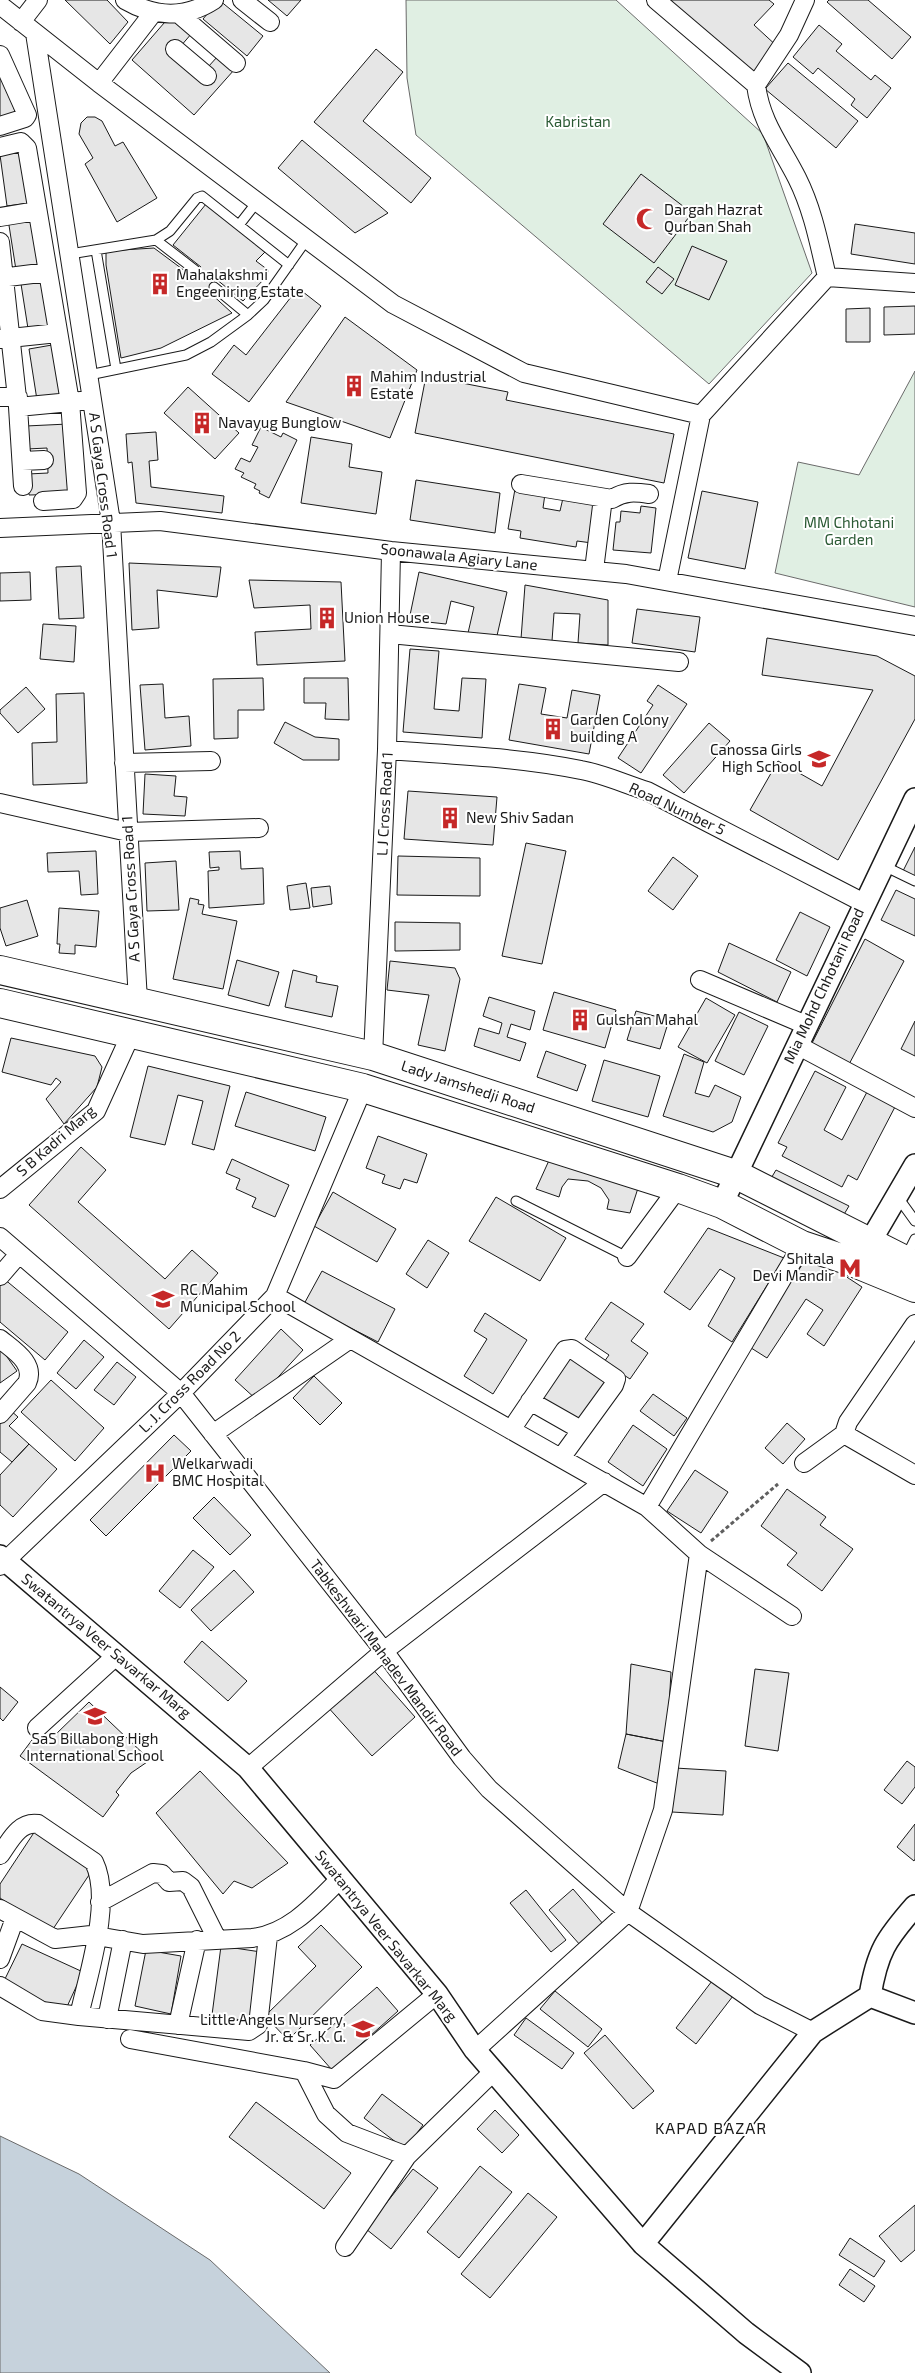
<svg xmlns="http://www.w3.org/2000/svg" width="915" height="2373" font-family="'Exo 2',sans-serif">
<style>
.green{fill:#e0efe3;stroke:#6a6a6a}
.water{fill:#c6d2dc;stroke:#6a6a6a}
.building{fill:#e6e6e6;stroke:#1a1a1a}
.lines{fill:none;stroke-linecap:round;stroke-linejoin:round}
.service-casing{stroke:#1a1a1a;stroke-width:11}
.minor-casing{stroke:#1a1a1a;stroke-width:20}
.tertiary-casing{stroke:#1a1a1a;stroke-width:24}
.primary-casing{stroke:#1a1a1a;stroke-width:30}
.path{stroke:#5f5f5f;stroke-width:3;stroke-dasharray:4 2.5;stroke-linecap:butt}
.service{stroke:#fff;stroke-width:9}
.minor{stroke:#fff;stroke-width:18}
.tertiary{stroke:#fff;stroke-width:21}
.primary{stroke:#fff;stroke-width:28}
.labels{text-anchor:middle;stroke-width:4;stroke-linejoin:round;paint-order:stroke}
.park-label{font-size:15px;fill:#2b5a34;stroke:#fff}
.poi-label{font-size:15px;fill:#1a1a1a;stroke:#fff;text-anchor:start}
.street-label{font-size:15px;fill:#1a1a1a;stroke:#fff}
.neighbourhood-label{font-size:16px;letter-spacing:1px;fill:#1a1a1a;stroke:#fff}
</style>
<rect width="100%" height="100%" fill="#fff"/>
<path class="green" d="M406,0H616L763,134L812,273L709,384L416,135L407,78Z
M915,371V607L775,573L798,462L859,475Z"/>
<path class="water" d="M0,2136L79,2174L210,2260L330,2373H0Z"/>
<path class="building" d="M65,0H107L128,22L110,44Z
M219,0L263,36L247,56L203,19Z
M268,0H301L287,16Z
M670,0H769L774,4L754,25L779,48L752,77Z
M829,0H868L911,37L892,59L827,2Z
M171,15L192,33L180,47L208,67L218,56L234,70L194,115L132,60Z
M819,25L842,44L836,51L871,80L875,75L891,88L867,118L851,105L855,99L818,68L813,74L793,57Z
M376,49L403,72L363,121L431,178L411,203L314,122Z
M788,63L858,121L836,148L765,89Z
M0,69L16,114L0,120Z
M87,117H95L102,121L115,146L123,142L157,198L117,222L85,164L93,158L79,134L81,123Z
M302,140L388,213L355,233L278,168Z
M22,151L29,203L7,206L0,155Z
M641,174L692,213L654,263L603,224Z
M206,204L265,252L256,261L268,270L267,276L243,301L216,279L207,290L232,313L161,348L121,358L106,265V251L154,248L193,277L201,267L173,245Z
M31,215L39,266L16,270L8,219Z
M855,224L915,233V264L851,254Z
M692,246L727,261L709,300L675,285Z
M658,267L674,279L662,294L646,282Z
M43,280L51,332L29,335L21,284Z
M298,288L321,306L249,402L212,374L234,345L246,355Z
M915,306V334L884,335V307Z
M870,308V342H846V309Z
M345,317L417,370L390,438L286,402Z
M52,345L60,396L37,400L29,349Z
M426,376L508,392L506,400L674,434L664,483L415,433Z
M188,387L239,433L215,459L164,413Z
M68,424L71,494L29,495L28,474L48,473L47,448L27,449L26,426Z
M261,427L281,437L283,433L297,440L269,498L259,493L260,491L254,488L256,484L241,477L244,473L235,469L241,458L250,462L258,447L252,445Z
M156,432L158,460L149,461L151,487L224,496L222,513L136,503L132,462L128,463L126,434Z
M311,437L352,444L349,467L382,472L376,514L301,503Z
M416,480L500,493L495,533L410,520Z
M515,489L545,494L543,508L560,511L563,498L599,504L592,543L577,541L576,547L520,538L521,531L508,529Z
M702,491L758,502L745,569L688,558Z
M641,506L656,508L651,553L613,550L616,522H620L621,511L640,513Z
M129,563L221,567L217,597L157,590L159,628L132,630Z
M81,566L84,618L59,619L56,567Z
M30,572L31,600L0,601V573Z
M419,572L507,592L496,640L468,633L474,607L451,601L446,624L409,620Z
M249,580L341,582L345,661L257,665L255,632L311,629L310,605L254,608Z
M525,585L608,600V645L578,643L580,614L554,613L552,641L521,639Z
M637,609L700,617L695,652L632,643Z
M43,624L76,626L74,662L40,659Z
M767,638L877,656L915,676V719L838,860L750,810L778,761L822,786L873,690L762,675Z
M410,649L439,651L434,709L459,711L462,678L486,679L482,738L403,732Z
M263,678L264,710H238V738L214,739L213,679Z
M304,678H348L349,720L325,719L326,703H304Z
M163,684L165,718L189,716L191,746L145,750L140,685Z
M519,684L546,688L541,714L567,718L572,690L600,695L589,754L509,740Z
M658,685L687,704L641,773L618,758L653,705L647,701Z
M26,687L45,709L18,733L0,713V710Z
M84,693L87,783L33,785L32,743L57,742L56,694Z
M285,722L315,737L339,739V760H303L274,743Z
M709,723L730,741L684,793L663,775Z
M145,774L176,776L174,796L187,797L185,816L143,814Z
M408,791L497,797L493,845L404,839Z
M526,843L566,851L542,964L502,956Z
M915,847V877L903,871Z
M96,851L98,894L81,895L79,871L48,872L47,853Z
M240,851L241,869L263,868L264,904L209,908L208,871L219,870V867L210,868L209,852Z
M398,856L480,858V896L397,895Z
M673,857L698,876L673,910L648,891Z
M176,861L179,910L147,911L145,863Z
M306,883L310,908L290,910L287,886Z
M330,886L332,904L313,907L311,888Z
M896,890L915,899V936L881,920Z
M190,898L199,900L198,904L204,905L202,914L237,921L223,989L173,979Z
M27,900L38,936L6,946L0,928V908Z
M59,908L99,911L96,947L75,945V954L59,953L60,944H57Z
M800,912L830,927L807,976L776,960Z
M395,922L460,923V950L395,951Z
M865,939L904,961L847,1068L809,1049Z
M729,943L791,972L777,1002L718,972Z
M237,960L279,972L269,1006L228,995Z
M390,961L455,968L460,979L445,1051L418,1045L429,995L387,990Z
M293,970L317,976L316,982L338,986L332,1017L285,1007Z
M554,992L616,1010L605,1048L543,1030Z
M489,997L535,1011L530,1030L511,1024L507,1037L526,1043L520,1061L474,1046L479,1028L499,1034L502,1023L483,1016Z
M706,998L735,1015L707,1063L678,1047Z
M636,1011L669,1020L660,1049L627,1040Z
M739,1012L768,1026L744,1075L715,1061Z
M915,1021V1056L901,1049Z
M11,1038L95,1056L102,1067L97,1087L64,1124L46,1099L61,1082L56,1078L51,1085L2,1072Z
M546,1051L586,1065L577,1091L537,1077Z
M684,1054L704,1062L695,1093L709,1097L715,1085L741,1097L732,1122L713,1132L663,1116Z
M604,1060L660,1076L648,1117L592,1101Z
M148,1066L230,1086L214,1150L192,1144L203,1101L178,1095L165,1145L130,1137Z
M815,1071L846,1087L824,1130L842,1140L868,1090L896,1105L857,1180L848,1175L842,1187L782,1156L787,1147L778,1143Z
M246,1092L326,1117L315,1151L235,1126Z
M378,1136L427,1154L417,1183L404,1179L400,1189L382,1183L385,1175L366,1168Z
M81,1147L106,1170L78,1202L165,1279L192,1250L218,1273L169,1329L29,1205Z
M551,1156L639,1185L630,1213L607,1209L609,1200L601,1188L588,1181L568,1179L562,1187L559,1197L536,1189Z
M232,1159L289,1185L275,1217L252,1207L256,1198L236,1189L240,1179L226,1173Z
M776,1170L849,1206L840,1221L767,1185Z
M333,1192L396,1229L377,1262L314,1226Z
M496,1197L566,1238L540,1281L469,1241Z
M708,1228L784,1258L732,1342L708,1326L735,1278L720,1269L690,1310L664,1292Z
M428,1240L449,1253L427,1288L406,1274Z
M810,1253L862,1287L824,1346L807,1334L823,1310L806,1299L767,1358L748,1346Z
M322,1271L395,1309L378,1342L304,1304Z
M3,1278L68,1332L45,1360L0,1322V1281Z
M611,1302L644,1324L631,1341L648,1353L630,1379L604,1362L609,1355L585,1339Z
M485,1313L527,1340L493,1394L464,1376L487,1339L474,1331Z
M281,1329L303,1350L257,1400L235,1380Z
M84,1340L104,1357L76,1389L57,1373Z
M0,1347L17,1371L0,1383Z
M570,1358L608,1383L579,1422L540,1399Z
M117,1362L136,1377L114,1405L94,1390Z
M314,1376L342,1403L320,1425L293,1398Z
M51,1380L104,1428L75,1461L21,1412Z
M653,1394L687,1418L674,1436L640,1411Z
M10,1410L18,1417L9,1426L29,1444L12,1462L0,1452V1422Z
M787,1423L805,1439L783,1464L765,1448Z
M633,1425L667,1449L643,1486L608,1462Z
M174,1435L191,1451L106,1536L90,1520Z
M29,1444L57,1469L13,1517L0,1505V1475Z
M695,1470L728,1492L701,1533L667,1511Z
M787,1489L826,1517L820,1525L853,1549L822,1591L787,1565L797,1553L761,1526Z
M214,1497L251,1535L230,1555L193,1518Z
M193,1550L214,1567L180,1608L159,1591Z
M234,1570L254,1592L211,1631L191,1610Z
M202,1641L247,1681L228,1701L184,1662Z
M631,1664L671,1672L667,1742L626,1734Z
M370,1666L415,1717L372,1756L326,1705Z
M755,1669L789,1673L778,1751L745,1746Z
M0,1687L18,1702L3,1721L0,1718Z
M89,1702L150,1760L131,1773L116,1792L119,1795L103,1817L20,1756L38,1732L47,1736L55,1735Z
M626,1734L667,1742L662,1785L618,1768Z
M907,1761L915,1767V1787L902,1804L884,1790Z
M675,1768L726,1771L723,1815L672,1812Z
M200,1771L288,1863L252,1888L234,1881L223,1894L156,1813Z
M915,1824V1859L914,1861L897,1847Z
M35,1831L93,1869L51,1932L0,1898V1884Z
M573,1889L604,1925L581,1946L549,1910Z
M526,1890L566,1940L551,1952L510,1903Z
M321,1925L362,1967L288,2040L265,2016L316,1966L298,1947Z
M22,1944L83,1972L65,2011L3,1983Z
M221,1946L261,1952L251,2027L240,2026L241,2020L212,2015Z
M146,1950L181,1956L171,2014L135,2006Z
M712,1981L733,1996L696,2044L676,2028Z
M377,1987L398,2011L332,2070L310,2045Z
M555,1991L602,2029L588,2047L540,2009Z
M526,2018L574,2053L562,2069L514,2035Z
M605,2035L654,2091L633,2109L584,2053Z
M382,2094L423,2125L405,2149L364,2118Z
M256,2102L351,2173L324,2209L229,2137Z
M495,2110L519,2135L502,2153L477,2129Z
M480,2166L512,2192L459,2258L427,2232Z
M413,2169L438,2188L391,2249L366,2229Z
M528,2193L557,2217L490,2298L461,2274Z
M915,2205V2250L901,2262L879,2236Z
M850,2238L885,2261L874,2277L839,2255Z
M850,2269L875,2286L864,2302L839,2285Z"/>
<g class="lines">
<g class="service-casing">
<path id="service" d="M239,225L257,202
M156,240L195,270
M96,250L116,369
M70,254L156,240L170,231L197,198L202,196L289,265
M214,287L248,315
M89,375L186,355L211,342L248,315L264,300L307,239
M884,866L915,881
M897,1196L915,1221
M516,1201L627,1257
M906,1257L915,1239"/>
</g>
<g class="minor-casing">
<path id="minor" d="M125,0C154,17 185,19 214,0
M242,0L270,22
M656,0L756,85
M805,0L789,35L756,85C761,123 781,146 797,178C813,210 819,243 827,277
M0,5L99,83L393,304L524,373L701,415
M179,14L236,63
M21,22L38,0
M35,33L111,522L138,1001
M175,49L207,76
M0,55L27,115L25,118L0,126
M99,83L153,13
M0,147L21,142L27,148L70,402L77,493L73,499L43,501
M0,217L37,211
M0,242L18,407L81,401
M0,278L48,272
M0,339L58,333
M0,397H18
M18,407L23,486
M22,461L44,460
M521,484L612,499C625,491 635,492 649,494
M0,528L160,521L391,551L626,574L915,626
M594,570L603,498
M667,581L701,415L827,277L915,283
M390,634L679,662
M387,750C451,755 518,757 581,770C603,774 625,784 647,791L864,903
M124,763L211,761
M0,803L128,832L259,828
M700,980L806,1025
M797,1045L915,1108
M373,1056L387,750L391,551
M0,1189L96,1111L131,1034
M0,1237L181,1393L384,1651L462,1758L489,1789L628,1912L760,2005L813,2032
M627,1257L678,1188
M0,1276L19,1254
M275,1296L647,1507L699,1554L663,1810L628,1912L475,2050
M0,1339C13,1350 36,1363 27,1383L0,1414
M530,1401L581,1430
M511,1430L565,1350L572,1349L616,1379L614,1385L561,1458
M213,1434L350,1339
M844,1434L915,1475
M804,1463L844,1434L848,1422L915,1324
M647,1507L802,1245
M699,1554L792,1616
M0,1566L181,1393L275,1296L363,1088
M37,1728L117,1655
M248,1768L384,1651L604,1482
M0,1855C10,1841 19,1821 38,1824L94,1862C113,1900 88,1975 79,2016L42,2011L0,1986
M100,1902L153,1873L162,1874L169,1882L183,1881L191,1887L217,1939
M0,1909L55,1939L91,1935L143,1944L252,1938C289,1934 315,1904 340,1879
M0,1959L15,1918
M79,2016L249,2031L258,2025L268,1936
M107,2019L123,1940
M178,2025L197,1940
M130,2039L304,2071L334,2079L437,1994
M304,2071L326,2114L347,2133L407,2156L494,2071
M345,2247L407,2156"/>
</g>
<g class="tertiary-casing">
<path id="tertiary" d="M722,1204L915,799
M870,1242L915,1165
M0,1556L248,1768L437,1994L475,2050L643,2244L746,2333L800,2373
M870,1996C877,1952 886,1939 915,1906
M643,2244L813,2032L870,1996L915,2013"/>
</g>
<g class="primary-casing">
<path id="primary" d="M0,970L373,1056L735,1174L915,1265
M0,1003L363,1088L678,1188L722,1204L802,1245L847,1260L915,1288"/>
</g>
<path class="path" d="M711,1541L778,1484"/>
<use href="#service" class="service"/>
<use href="#minor" class="minor"/>
<use href="#tertiary" class="tertiary"/>
<use href="#primary" class="primary"/>
</g>
<defs>
<g id="mosque-bare" transform="scale(1.725)"><path d="M3.5-4.9A6 6 0 1 0 3.5 4.9A5 5 0 1 1 3.5-4.9Z" fill="#c62828" stroke="#fff" stroke-width="2.5" paint-order="stroke"/></g>
<g id="building-bare" transform="scale(1.725)"><path d="M-4-6H4V6H1V3H-1V6H-4ZM-2.5-4.3h1.7v1.8h-1.7ZM.8-4.3h1.7v1.8H.8ZM-2.5-1h1.7V.8h-1.7ZM.8-1h1.7V.8H.8Z" fill="#c62828" stroke="#fff" stroke-width="2.5" paint-order="stroke"/></g>
<g id="school-bare" transform="scale(1.725)"><path d="M0-5L7-2L0 1L-7-2ZM-4 1L0 2.5L4 1V4Q0 6-4 4Z" fill="#c62828" stroke="#fff" stroke-width="2.5" paint-order="stroke"/></g>
<g id="metro-bare" transform="scale(1.725)"><path d="M-5.5 5V-5H-3L0 0L3-5H5.5V5H3V-.5L0 4L-3-.5V5Z" fill="#c62828" stroke="#fff" stroke-width="2.5" paint-order="stroke"/></g>
<g id="hospital-bare" transform="scale(1.725)"><path d="M-5-5h3v3.5h4V-5h3V5h-3V1.5h-4V5h-3Z" fill="#c62828" stroke="#fff" stroke-width="2.5" paint-order="stroke"/></g>
</defs>
<g fill-rule="evenodd">
<use href="#mosque-bare" x="647" y="219"/>
<use href="#building-bare" x="160" y="284"/>
<use href="#building-bare" x="354" y="386"/>
<use href="#building-bare" x="202" y="423"/>
<use href="#building-bare" x="327" y="618"/>
<use href="#building-bare" x="553" y="729"/>
<use href="#school-bare" x="819" y="759"/>
<use href="#building-bare" x="450" y="818"/>
<use href="#building-bare" x="580" y="1020"/>
<use href="#metro-bare" x="850" y="1268"/>
<use href="#school-bare" x="163" y="1299"/>
<use href="#hospital-bare" x="155" y="1473"/>
<use href="#school-bare" x="95" y="1716"/>
<use href="#school-bare" x="363" y="2029"/>
</g>
<g class="labels">
<g class="park-label">
<text x="578" y="127">Kabristan</text>
<text x="849" y="528">MM Chhotani<tspan x="849" dy="17">Garden</tspan></text>
</g>
<g class="poi-label">
<text x="664" y="215">Dargah Hazrat<tspan x="664" dy="17">Qurban Shah</tspan></text>
<text x="176" y="280">Mahalakshmi<tspan x="176" dy="17">Engeeniring Estate</tspan></text>
<text x="370" y="382">Mahim Industrial<tspan x="370" dy="17">Estate</tspan></text>
<text x="218" y="428">Navayug Bunglow</text>
<text x="344" y="623">Union House</text>
<text x="570" y="725">Garden Colony<tspan x="570" dy="17">building A</tspan></text>
<text x="802" y="755" text-anchor="end">Canossa Girls<tspan x="802" dy="17">High School</tspan></text>
<text x="466" y="823">New Shiv Sadan</text>
<text x="596" y="1025">Gulshan Mahal</text>
<text x="834" y="1264" text-anchor="end">Shitala<tspan x="834" dy="17">Devi Mandir</tspan></text>
<text x="180" y="1295">RC Mahim<tspan x="180" dy="17">Municipal School</tspan></text>
<text x="172" y="1469">Welkarwadi<tspan x="172" dy="17">BMC Hospital</tspan></text>
<text x="95" y="1744" text-anchor="middle">SaS Billabong High<tspan x="95" dy="17">International School</tspan></text>
<text x="346" y="2025" text-anchor="end">Little Angels Nursery,<tspan x="346" dy="17">Jr. &amp; Sr. K. G.</tspan></text>
</g>
<g class="street-label">
<text transform="translate(103 485) rotate(83)" y="5">A S Gaya Cross Road 1</text>
<text transform="translate(459 557) rotate(6)" y="5">Soonawala Agiary Lane</text>
<text transform="translate(385 804) rotate(-87)" y="5">L J Cross Road 1</text>
<text transform="translate(677 809) rotate(25)" y="5">Road Number 5</text>
<text transform="translate(131 889) rotate(-93)" y="5">A S Gaya Cross Road 1</text>
<text transform="translate(824 986) rotate(-65)" y="5">Mia Mohd Chhotani Road</text>
<text transform="translate(468 1087) rotate(18)" y="5">Lady Jamshedji Road</text>
<text transform="translate(56 1141) rotate(-41)" y="5">S B Kadri Marg</text>
<text transform="translate(190 1382) rotate(-45)" y="5">L. J. Cross Road No 2</text>
<text transform="translate(106 1646) rotate(40)" y="5">Swatantrya Veer Savarkar Marg</text>
<text transform="translate(386 1658) rotate(53)" y="5">Tabkeshwari Mahadev Mandir Road</text>
<text transform="translate(386 1936) rotate(51)" y="5">Swatantrya Veer Savarkar Marg</text>
</g>
<g class="neighbourhood-label">
<text x="711" y="2134">KAPAD BAZAR</text>
</g>
</g>
</svg>
